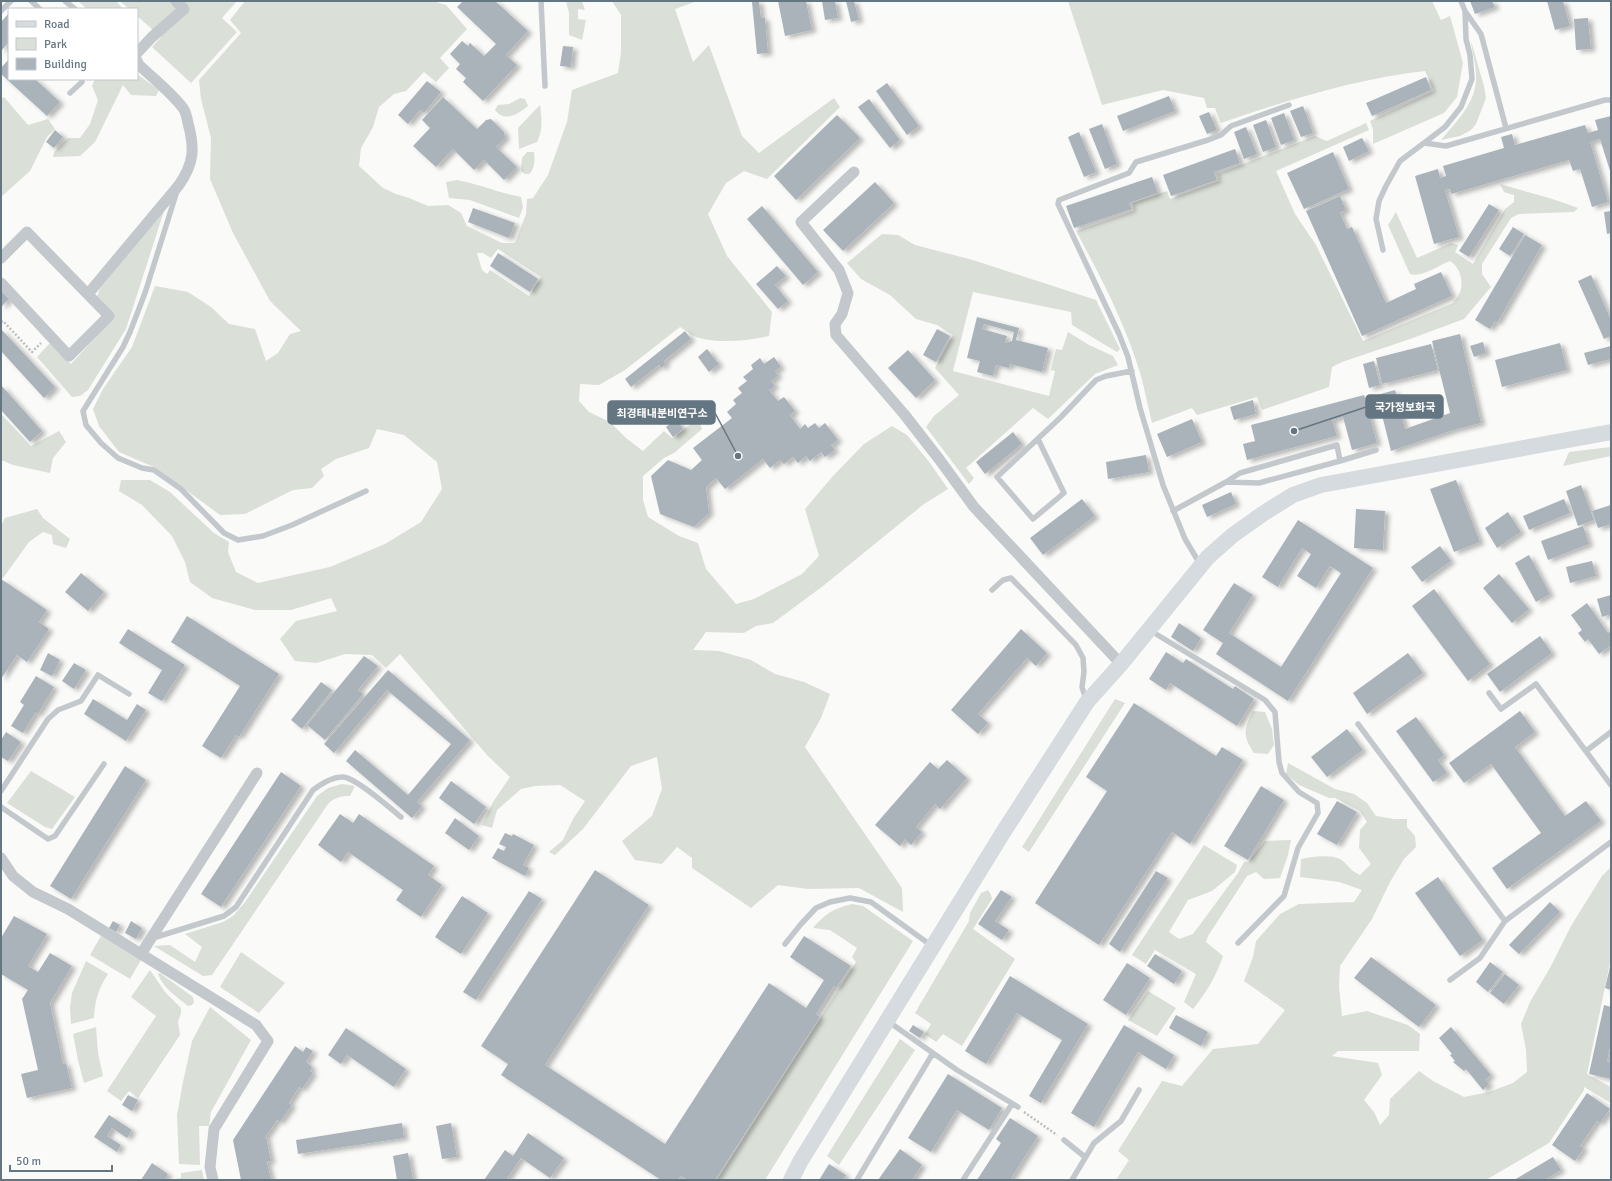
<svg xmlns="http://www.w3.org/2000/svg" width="1612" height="1181" font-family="Signika,'Noto Sans KR',sans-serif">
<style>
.green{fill:#dadfd7;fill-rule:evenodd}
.building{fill:#aab3b9;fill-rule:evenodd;filter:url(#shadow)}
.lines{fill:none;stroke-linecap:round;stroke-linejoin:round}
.path{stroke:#bbbfc2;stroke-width:2.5;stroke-dasharray:2 2;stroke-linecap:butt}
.lane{stroke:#c3c8cc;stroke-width:5.5}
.street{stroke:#c3c8cc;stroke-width:11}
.secondary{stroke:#d6dbdf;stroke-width:16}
.leader{fill:none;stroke:#657683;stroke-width:1.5}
.callout-dot{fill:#657683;stroke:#fff;stroke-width:1.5}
.callout{fill:#657683;stroke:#657683;stroke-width:1.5}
.callout-label{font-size:11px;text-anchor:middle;font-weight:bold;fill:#fff}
</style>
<defs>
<filter id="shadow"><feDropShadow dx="4.5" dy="2.5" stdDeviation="2" flood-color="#0004"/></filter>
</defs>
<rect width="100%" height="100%" fill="#fafaf8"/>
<path class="green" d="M78,1H116L123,9H87Z
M120,1H237L222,18L237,32L191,83L152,47L161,37L137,16V9H129Z
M245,1H432L446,5L467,29L440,58L449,68L436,82L424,72L406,91L394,94L379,107L373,127L361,148L359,166L383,188L396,194L409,198L428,206L448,205L461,213L467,226L502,243H515L526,214L527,199L533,198L548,175L567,122L572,90L618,73L621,52V15L612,1H697L675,9L693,62L709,45L742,136L759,153L834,98L840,107L767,179L744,171L726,183L708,214L727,256L772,312L769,336C746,341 719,344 696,337C691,335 685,330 680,327L625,370L599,385L580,384L579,401L589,412L610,422L626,438L643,451L664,431L672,438L698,419L702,429L674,453L664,458L643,476V500L648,517L679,536L698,543L706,569L736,604L754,599L802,574L819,556L805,509L833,476L864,444L892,426L907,435L930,463L948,489L924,504L823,586L773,623L756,626L744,633L706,632L693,650L719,651L751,660L775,674L804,682L830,694L821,718L805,747L902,888L903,912L859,888L808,889L778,885L751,908L692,868V858L677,847L662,864L635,860L622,841L652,816L662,789L657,757L631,766L583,829L555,855L549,852L563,840L573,819L585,801L560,785L535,786L521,789L497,810L492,828L482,825L493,802L510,777L488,756L400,654L386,668L372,655L345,654L317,663L295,661L280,639L296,621L337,611L331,598L291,610H255L212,598L190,582L185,562L172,536L142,505L119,491L121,480H150L170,492L214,533L229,542L228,552L236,572L258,583L330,567L385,544L421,522L442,489L437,462L404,435L377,429L369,448L336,459L321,469L324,476L312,488L293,490L245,514L220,515L156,468L119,452L99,426L93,409L103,389L132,347L155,286L188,292L211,307L229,324L255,329L266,361L278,353L290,334L301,331L270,301L233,233L210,179L211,138L201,99L199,80L241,33L230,20ZM498,249L541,277L529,296L490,270L487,274L482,270L477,253H483L491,258Z
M566,1H582L585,10L578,9V19L586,20L582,40L569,35V13Z
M1068,1H1432L1441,20L1450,16L1463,63L1457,97L1444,113L1373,144V129L1370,121L1434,91L1425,71C1355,79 1288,100 1221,123L1215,108H1207L1204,98L1163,90L1102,105Z
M1471,41L1484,86L1486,98L1476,124L1471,130L1460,136L1441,140C1457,121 1477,102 1476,76C1476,64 1472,52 1471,41Z
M137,74L159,90L156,96L131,95L123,85L95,142L80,156L53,157L54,152L68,138H80L90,124L98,100L92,86L95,79H137Z
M4,97L28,125L48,119L55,129L47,137L30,171L1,197V99Z
M520,98L525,99L528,106C518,114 505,123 495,110L498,105L509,104Z
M540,105C542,119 543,130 537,142L519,149L518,128Z
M1366,123L1369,130L1276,171L1295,214L1316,245L1363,341L1453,303C1456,299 1460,294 1461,289C1463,279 1459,266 1450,261C1439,265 1422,278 1410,274L1388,225L1396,212L1417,258L1451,243L1458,245L1455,252L1473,264L1505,209L1514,202V195L1504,192L1500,184C1526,192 1553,198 1578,208L1574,212L1519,214L1511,218L1482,264V274L1491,287L1464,319L1410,339L1342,362L1332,367L1329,387L1262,410L1257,397L1197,415L1192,408L1152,423C1148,407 1145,391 1141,376C1126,325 1101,277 1076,231L1134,211L1133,203L1167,191L1170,199L1219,181L1218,174L1315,136L1327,141Z
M527,152H534C535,160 535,168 529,174H525L521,171L522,158Z
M457,180C479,184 499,193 521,197L523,207L519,218L470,200L449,198L446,182Z
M165,208L126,329L88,390L80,396L72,397L37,357L50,343L71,364L114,317L97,297L100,288Z
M882,234L898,235L915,245L973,260L1096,300L1120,349L1117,352L1072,325L1071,312L973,292L953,371L1049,396L1055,371L1051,370L1056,349L1062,350L1068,332L1089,345L1113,356L1118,365L1095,374L1048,419L1033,408L966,468L974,478L969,484L926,427L934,416L959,395L935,368L953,335L937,325L916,319L890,295L861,279L847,263Z
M1,414L31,446L59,431L66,442L53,458L50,473L13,465L1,460Z
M1611,447V456L1563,466L1569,452Z
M37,509L43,518L70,539L66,548L53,544L52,535L43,532L29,542L3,578L1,577V526L5,518Z
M1115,699L1125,703L1029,852L1022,847Z
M1253,711L1265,712L1272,729L1274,745L1268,754L1254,753C1242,735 1244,729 1253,711Z
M1288,763L1335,789L1354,794L1367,803L1376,816L1394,819H1407V827L1415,836L1416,847L1404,859L1390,882L1372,919L1340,966L1339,987L1342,1016L1367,1011L1408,1025L1420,1034L1419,1051H1338L1332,1056L1378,1063L1382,1075L1364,1100L1374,1112L1380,1125L1389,1115L1390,1099L1419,1071L1433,1081L1464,1097L1489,1092L1513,1083L1527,1072L1526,1050L1521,1024L1530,1002L1551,966L1571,926L1602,876L1611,867V958L1587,1074L1611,1087V1103L1584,1087V1090L1549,1143L1486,1180H1116L1129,1160L1118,1151L1162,1081L1182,1086L1213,1049L1258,1044L1285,1010L1244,981L1253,957L1256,941L1280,914L1299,904L1354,902L1362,890L1339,882L1300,877L1301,859C1311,857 1330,854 1340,859C1348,864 1350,871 1360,875L1371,864L1359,848L1360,830L1367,822L1360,811L1335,798H1329L1299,785L1286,774Z
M31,771L75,797L52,829L45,827L7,803Z
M342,784L355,786L350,796C341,796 335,797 328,804L212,975L203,976L154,946L170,945L195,962L202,947L185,934L223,922L233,916L245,902L317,796L328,788Z
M1291,840L1288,855L1280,878L1264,879L1256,872L1247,876L1208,936L1206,942L1223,956C1216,976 1207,992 1193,1009L1184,1002L1196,974L1155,950L1146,964L1132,955L1204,845L1237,865L1235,872L1212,891L1188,900L1169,932L1179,939L1193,934L1238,873L1244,862H1248L1265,841Z
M988,890L991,895L992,899L973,929L1015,959L962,1046L943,1034L936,1042L925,1034L931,1024L915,1013L969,921L970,913L981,893Z
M852,904L863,906L913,941L765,1180H717L856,962L852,957L857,948L830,930L813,928C826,913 833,909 852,904Z
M101,936L141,960L130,979L90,955Z
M241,952L285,983L259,1013L220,987Z
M86,961L108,974C98,989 95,1001 94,1018L71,1024L70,1007L72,993Z
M150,970L165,992L181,1008V1013L178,1022L180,1035L138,1098L129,1091L121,1101L107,1091L156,1016L131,997Z
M160,973L193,997L194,1002L192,1005L188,1006C177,997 163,988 158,974Z
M1148,991L1176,1008L1157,1036L1128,1020Z
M210,1007L251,1040L211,1112L209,1126H199L200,1165L179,1164L177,1115L183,1082L192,1041Z
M96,1027L98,1053L103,1076L84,1083L78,1060L73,1034Z
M900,1039L915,1050L839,1165L827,1156Z
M202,1170L204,1180H174L175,1179L181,1178V1173Z"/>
<path class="building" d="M461,1H495L528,31L506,55L517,65L483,101L463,82L466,78L456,69L460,64L450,54L462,41L468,46L470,43L484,56L496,44L457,7L462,2Z
M759,1L761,18H765L768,53L757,54L752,2Z
M778,1H806L812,30L785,36Z
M822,1H835L838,18L825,20Z
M846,1H854L859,20L851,22Z
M1470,1H1492L1495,7L1475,14Z
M1547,1H1563L1570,26L1555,30Z
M9,13V42L1,51V22Z
M1588,18L1591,49L1576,50L1574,19Z
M563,46L573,47L571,67L560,66Z
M9,59V79H35L60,102L47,116L1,74V68Z
M1426,77L1431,90L1372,116L1366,103Z
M427,81L441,92L424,113L420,110L408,124L398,115Z
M887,83L919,126L907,135L876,91Z
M1169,96L1175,111L1123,131L1117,116Z
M443,97L477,129L486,120L491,119L504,132L505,138L496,147L517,167L504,180L484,160L474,170L453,149L436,167L413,146L430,128L422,120Z
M869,99L900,140L890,148L858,107Z
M1303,106L1313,133L1301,137L1290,111Z
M1209,112L1217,130L1207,134L1199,116Z
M1284,113L1294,140L1281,145L1271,118Z
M837,115L860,138L796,200L774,176Z
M1611,116V174L1600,139L1590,142L1608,202L1592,207L1580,169L1573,171L1569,160L1451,194L1450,189L1445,190L1459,237L1434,244L1415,176L1438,169L1440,178L1446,176L1443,166L1504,148L1501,137L1512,134L1515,145L1585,125L1588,133L1598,130L1595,120Z
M1266,120L1276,147L1263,152L1253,125Z
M1102,124L1117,164L1105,169L1089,129Z
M1246,127L1257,154L1244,159L1234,132Z
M55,130L63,137L54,148L46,142Z
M1079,132L1096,172L1084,177L1068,137Z
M1362,138L1369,151L1349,161L1343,147Z
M1235,149L1240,163L1214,172L1217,180L1171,196L1163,175Z
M1333,152L1349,189L1304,209L1287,173Z
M1152,177L1158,193L1129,203L1132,209L1074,228L1066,206Z
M875,182L894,203L843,251L823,230Z
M1340,196L1346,210L1340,213L1347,229L1352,227L1386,303L1416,289L1414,284L1441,272L1452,296L1362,336L1306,211Z
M1489,204L1499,210L1469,257L1459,251Z
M762,206L818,272L803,285L747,219Z
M473,208L515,223L509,238L468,222Z
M1611,211V233L1607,234L1604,212Z
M1513,227L1524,234L1510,256L1499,249Z
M1525,235L1542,245L1497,323L1495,321L1490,329L1475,320Z
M498,253L538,279L530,292L490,266Z
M777,266L786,276L775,285L788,301L778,309L756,284Z
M1591,275L1611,320V336L1604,339L1578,281Z
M1,290L9,299L1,307Z
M977,317L1019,328L1016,340L1048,348L1042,372L1010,364L1009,368L996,365L993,376L977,372L980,361L967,358ZM984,324L1014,332L1012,341L1005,343L1007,336L982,329Z
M1,329L55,387L44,398L1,351Z
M937,329L950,336L936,362L923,355Z
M685,331L691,339L664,361L666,364L661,368L659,365L631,387L625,379Z
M1460,334L1481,423L1454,430L1391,451L1377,395L1395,390L1405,429L1450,413L1432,341Z
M1483,342L1486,353L1474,357L1470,346Z
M1560,343L1567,370L1502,387L1495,360Z
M1431,344L1438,370L1382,384L1376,358Z
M1611,346V359L1588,365L1584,353Z
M707,349L719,364L709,372L698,357Z
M908,350L935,380L916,398L888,368Z
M774,357L781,367L775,371L778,376L771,381L775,386L769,390L778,401L784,397L795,411L790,415L800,429L805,424L808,428L815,423L819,428L825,423L838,440L831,445L835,450L825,457L821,452L810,461L806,456L798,463L793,457L784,464L780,460L770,468L763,459L725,489L716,478L706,487L709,513L694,527L660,514L651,476L668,460L691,470L702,460L693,448L732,418L727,412L736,404L733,400L742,393L738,388L747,381L743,377L753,369L751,365L760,358L764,364Z
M1374,361L1380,385L1369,388L1363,364Z
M1,385L42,431L30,442L1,410Z
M1364,395L1377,443L1352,450L1343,417L1332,420L1337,436L1247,460L1243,444L1255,441L1251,425Z
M1253,400L1256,414L1234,420L1230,407Z
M676,419L683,429L673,437L666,427Z
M1192,419L1202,442L1167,457L1157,434Z
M1013,432L1022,444L985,474L976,462Z
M1146,455L1149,472L1108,479L1106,462Z
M1456,480L1480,542L1454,552L1430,489Z
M1581,485L1594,520L1578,526L1566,491Z
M1231,492L1236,504L1207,517L1202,505Z
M1082,499L1095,516L1043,555L1030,538Z
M1564,499L1570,513L1529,530L1523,516Z
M1611,505V524L1598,528L1592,511Z
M1356,509L1385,511L1383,550L1354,548Z
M1508,512L1521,532L1497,548L1485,528Z
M1298,520L1373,568L1288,701L1216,654L1223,643L1203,630L1234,583L1253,595L1229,633L1281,667L1341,573L1330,566L1316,588L1297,576L1311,554L1302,548L1278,587L1262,577Z
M1583,526L1589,544L1548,560L1541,541Z
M1440,546L1451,561L1422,582L1411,567Z
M1529,555L1550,594L1536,602L1515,563Z
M1592,561L1596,576L1570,583L1566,567Z
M81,573L104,592L88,611L65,592Z
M1499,574L1529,609L1512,623L1483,588Z
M1,579L47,610L39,622L49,629L27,662L17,655L1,679Z
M1434,589L1490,664L1468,681L1412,606Z
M1611,595V614L1602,617L1597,599Z
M1587,603L1608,633L1611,631V645L1599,654L1588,639L1585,642L1578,633L1582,630L1571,615Z
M187,616L279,674L239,737L236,735L221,758L202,746L240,686L171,642Z
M1179,623L1201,638L1193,651L1171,637Z
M128,629L185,665L162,701L148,693L162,670L119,643Z
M1021,629L1047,653L1036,666L1027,658L978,714L988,723L978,734L951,710Z
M1540,636L1552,653L1500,692L1487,674Z
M1166,652L1183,663L1186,659L1233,689L1235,686L1254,699L1237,726L1170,683L1166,690L1149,679Z
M48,653L60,660L52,676L40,670Z
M1408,653L1423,673L1367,714L1353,693Z
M364,656L378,666L358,690L363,694L325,740L307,725Z
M74,663L86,670L74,689L62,681Z
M388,670L470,740L417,802L422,806L412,818L346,761L355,750L408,795L451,744L387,690L334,753L324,744Z
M36,676L54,687L38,714L36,712L23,733L11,726L24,705L20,702Z
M321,682L332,690L302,729L291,720Z
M93,699L127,720L137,704L146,710L126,741L84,714Z
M1134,703L1216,756L1222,747L1243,760L1190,844L1172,832L1099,945L1035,903L1107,791L1086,777Z
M1520,711L1535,732L1515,747L1565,816L1586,801L1601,821L1507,889L1492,868L1541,833L1491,764L1464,783L1449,763Z
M1416,717L1444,755L1438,760L1447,773L1433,782L1396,731Z
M1347,729L1363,750L1327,777L1311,757Z
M6,732L21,742L8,761L1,757V740Z
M947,760L967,778L940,809L935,804L916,827L922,832L911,845L905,839L900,846L875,825L930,762L938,769Z
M125,766L146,780L71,899L50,886Z
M281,772L301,786L221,907L201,894Z
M451,781L486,807L474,824L439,798Z
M1261,786L1284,800L1248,860L1224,846Z
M1337,801L1357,812L1337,845L1317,834Z
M340,814L353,823L359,814L434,866L428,875L442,885L421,917L396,900L403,890L348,852L341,862L318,845Z
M455,818L479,836L469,850L445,833Z
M505,833L512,836L513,834L534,845L523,865L529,868L525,876L492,858L498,848L504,851L506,847L499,844Z
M595,870L649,905L545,1065L665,1144L769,983L806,1008L824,980L790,957L804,936L851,966L836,988L834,986L816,1014L820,1017L715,1180H687L681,1176L678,1180H661L501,1075L508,1064L481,1046Z
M1156,871L1168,878L1120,952L1109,944Z
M1438,877L1483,940L1460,956L1415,893Z
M1001,890L1012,897L995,921L1009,930L1002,940L978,924Z
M529,891L542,899L476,1000L463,992Z
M462,896L488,913L461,954L435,937Z
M1550,902L1560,912L1519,954L1509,945Z
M14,916L47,934L28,966L38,972L50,953L72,966L50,1003L63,1064L66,1063L72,1088L27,1098L21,1074L38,1070L22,999L28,990L1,974V938Z
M113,921L120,925L116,932L109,928Z
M131,921L142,928L136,939L125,933Z
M1155,954L1182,971L1174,984L1147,966Z
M1371,957L1436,1005L1419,1027L1354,978Z
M1490,962L1503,972L1488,992L1476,982Z
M1127,963L1150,978L1126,1015L1103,1000Z
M1610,967H1611V990L1605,988Z
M1505,974L1519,985L1504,1004L1490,993Z
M1010,976L1088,1024L1041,1103L1029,1096L1062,1040L1017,1013L986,1064L965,1051Z
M1604,1005L1611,1007V1043L1607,1061L1611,1062V1079L1589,1074Z
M1176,1015L1208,1032L1201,1046L1169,1028Z
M913,1025L924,1032L920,1038L909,1031Z
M1124,1025L1174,1055L1166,1069L1138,1052L1094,1127L1071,1113Z
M1451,1027L1491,1075L1485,1080L1489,1084L1483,1090L1466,1069L1464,1071L1453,1062L1455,1061L1450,1055L1452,1054L1439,1038Z
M346,1028L406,1069L394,1087L347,1055L341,1064L328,1055Z
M295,1046L303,1052L306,1047L313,1051L306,1062L312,1067L310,1071L313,1073L302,1089L299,1087L289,1103L292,1105L280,1122L277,1120L265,1138L268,1140L267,1142L271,1161L267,1162L271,1180H241L233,1140Z
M948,1074L1002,1108L989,1130L957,1110L931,1152L908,1138Z
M1587,1093L1610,1109L1600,1123L1597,1121L1580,1146L1584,1148L1575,1161L1552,1145Z
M128,1095L138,1100L132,1111L122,1105Z
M109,1115L132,1130L127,1138L112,1128L107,1136L121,1145L117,1152L94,1137Z
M1010,1118L1038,1136L1010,1180H977L1001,1143L996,1139Z
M402,1123L404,1138L298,1154L296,1140Z
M451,1123L457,1157L442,1159L436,1126Z
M528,1133L564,1158L550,1178L521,1158L506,1180H484L505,1150L513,1156Z
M900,1149L922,1165L912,1180H878Z
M408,1153L413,1180H397L393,1156Z
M1553,1157L1561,1170L1544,1180H1514Z
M152,1163L168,1174L165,1180H141Z
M829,1164L846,1175L842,1180H819Z"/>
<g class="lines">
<path class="path" d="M1,322L3,321L32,352L41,343
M1024,1112L1057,1135"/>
<path class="lane" d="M31,1L40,9
M65,1L75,9
M541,1L545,86
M1461,1L1465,11L1481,34L1506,128
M1,11L11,1
M70,93L82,82V79
M1424,143L1445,127L1461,107L1472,79L1470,55L1466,39L1465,11
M177,191L145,293L130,332L123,347L83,411L86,425L101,443L118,458L142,468L154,470L181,489L224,533L238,540L263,536L292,525L366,491
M1383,250L1376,219L1379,201L1386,186L1400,161L1424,143L1446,146L1605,100H1611
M1038,439L1064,493L1033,519L997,477L1061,417L1096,380L1106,376L1132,371
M1226,482L1259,483L1340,461
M1173,511L1226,482L1240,473L1337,445L1340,461L1376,450
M1200,564L1185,539L1163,485L1140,408L1128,357L1119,334L1058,204L1059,200L1129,173L1136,162L1208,140L1221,135L1231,126L1289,105
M992,590L1003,580L1011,578L1076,645L1083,658L1084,672L1082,687L1086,700
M1151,631L1265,700L1275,712L1279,762L1282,773L1299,792L1317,803L1318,813L1298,848L1284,896L1238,943
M1489,693L1501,709L1536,684L1611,785
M1358,724L1505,921L1611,842
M1586,751L1611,732
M1,791L48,719L58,710L81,701L98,675L129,694
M1,807L48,839L55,836L104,764
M153,938L224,916L236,907L313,790C321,784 332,777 342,777C354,776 390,808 401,817
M785,944L801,924L816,908L830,902L850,898L871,902L932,946
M1450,980L1480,958L1505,921
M889,1022L957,1070L1018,1107
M1064,1140L1085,1157
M857,1180L933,1053
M963,1180L1012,1104
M1072,1180L1094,1143L1121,1121L1139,1090"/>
<path class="street" d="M137,53L152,37L184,9L176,1
M854,172L801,222L839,270L848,293L842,314L835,324L836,335L904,414L939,459L974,507L1121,664
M1,258L27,232L109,316L69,356L1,283
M88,294L179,185C194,163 195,149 188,123C187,118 186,112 183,108C171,92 154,79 139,65L137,61
M1,858L13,876L33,892L68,909L256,1025L268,1041L214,1129L210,1167L213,1180
M141,954L257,773"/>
<path class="secondary" d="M791,1180L800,1162L1004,831L1087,702L1121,664L1208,557L1233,535L1264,513L1293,495L1321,485L1611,432"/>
</g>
<path class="leader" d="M1294 431L1366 407M738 456L715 413"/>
<g class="callout-dot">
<circle cx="1294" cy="431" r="4"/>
<circle cx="738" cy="456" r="4"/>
</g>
<g class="callout">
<rect x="1366" y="395" width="77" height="23" rx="4"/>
<rect x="608" y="401" width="107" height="23" rx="4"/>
</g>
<g class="callout-label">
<text x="1405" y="411">국가정보화국</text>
<text x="662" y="417">최경태내분비연구소</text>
</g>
<rect width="1612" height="1181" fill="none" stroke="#657683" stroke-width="4"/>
<rect x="8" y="8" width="130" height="72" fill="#ffffff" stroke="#c1c8cd"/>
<rect x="16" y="21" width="20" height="6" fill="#d6dbdf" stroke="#c1c8cd"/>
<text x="44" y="28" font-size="12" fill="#657683">Road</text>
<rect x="16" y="38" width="20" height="12" fill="#dadfd7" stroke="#c1c8cd"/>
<text x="44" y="48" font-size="12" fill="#657683">Park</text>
<rect x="16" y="58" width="20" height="12" fill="#aab3b9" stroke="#c1c8cd"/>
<text x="44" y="68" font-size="12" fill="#657683">Building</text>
<path d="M10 1165v6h102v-6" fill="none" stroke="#657683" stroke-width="2"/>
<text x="16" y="1165" font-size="12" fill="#657683" stroke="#ffffff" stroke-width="3" paint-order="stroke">50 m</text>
</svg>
